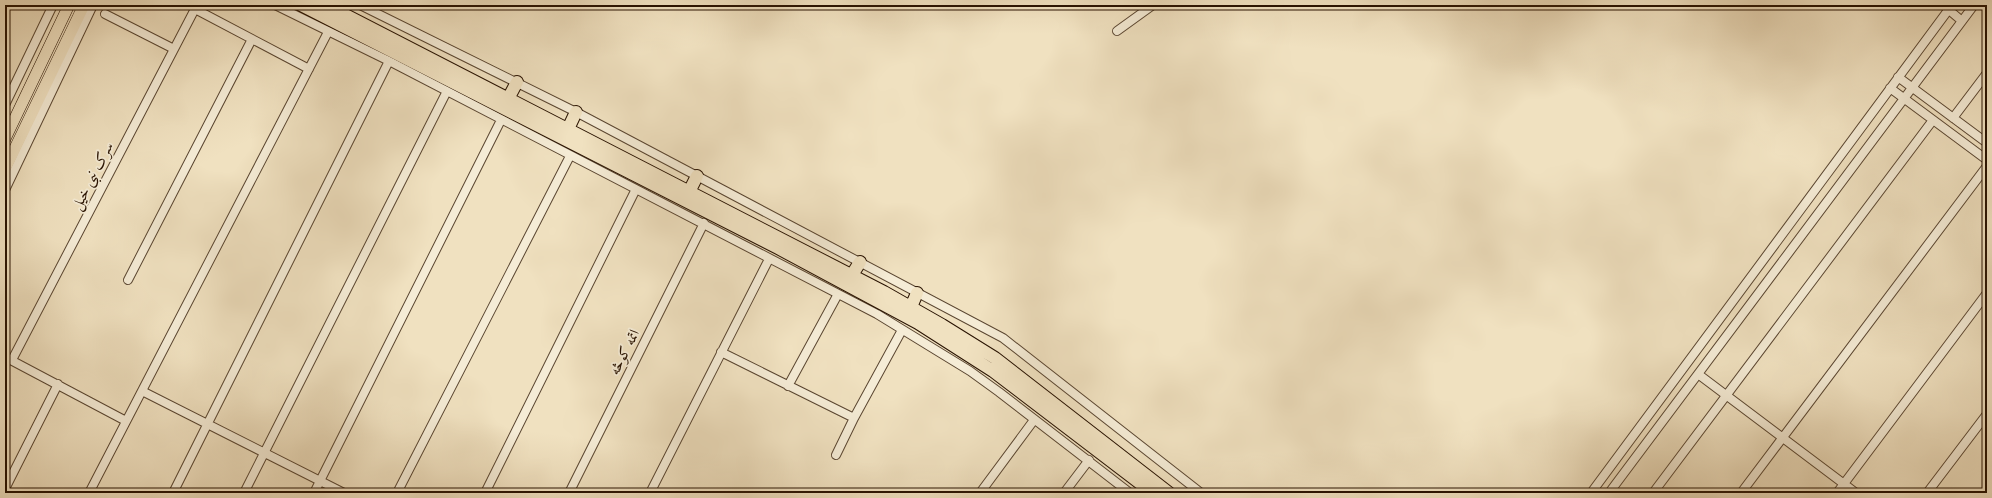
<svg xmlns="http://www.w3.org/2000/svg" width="1992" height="498" font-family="'IM FELL English',Amiri,serif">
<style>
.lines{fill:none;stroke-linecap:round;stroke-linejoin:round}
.minor-casing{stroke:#5a4631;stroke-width:10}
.major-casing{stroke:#281201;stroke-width:12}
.highway-casing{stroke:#281201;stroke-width:14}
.minor{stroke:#f5ecd6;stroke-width:8}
.major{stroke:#f0e1c0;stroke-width:11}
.highway{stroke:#f0e1c0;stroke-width:12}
.labels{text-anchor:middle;stroke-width:3.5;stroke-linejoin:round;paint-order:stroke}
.street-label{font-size:15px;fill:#281201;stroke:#f5ecd6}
</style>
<rect width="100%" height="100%" fill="#f0e1c0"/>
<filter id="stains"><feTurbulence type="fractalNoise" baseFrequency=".005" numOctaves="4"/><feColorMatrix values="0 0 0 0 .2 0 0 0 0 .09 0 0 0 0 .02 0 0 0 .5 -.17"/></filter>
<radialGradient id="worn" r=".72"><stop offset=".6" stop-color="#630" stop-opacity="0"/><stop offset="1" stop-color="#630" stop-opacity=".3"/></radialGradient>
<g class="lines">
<g class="minor-casing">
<path id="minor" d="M275,5L389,61L877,314L970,371L999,392L1130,493
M360,5L576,112L1003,338L1201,493
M1943,5L1962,21
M195,9L309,69
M105,14L174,49
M1117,31L1153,5
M1898,77L1987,143
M1890,88L1987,160
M5,105L53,5
M1953,118L1987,73
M5,190L93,5
M128,280L252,39
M721,352L854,418
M5,357L126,421
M12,360L197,5
M1698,374L1856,493
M788,386L838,294
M142,391L344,493
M836,455L854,418L902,330
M5,489L58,384
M89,493L328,32
M173,493L389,61
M244,493L447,91
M314,493L501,120
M397,493L570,156
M485,493L636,189
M569,493L704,223
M650,493L769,259
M980,493L1034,420
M1064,493L1089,460
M1591,493L1952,5
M1609,493L1974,5
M1653,493L1933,120
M1741,493L1987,166
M1837,493L1987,293
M1927,493L1987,414"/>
</g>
<g class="major-casing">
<path id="major" d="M5,139L69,5
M5,169L84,5"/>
</g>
<g class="highway-casing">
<path id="highway" d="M301,5L778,248L918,323L993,371L1153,493
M326,5L884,292L942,325L995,358L1169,493
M508,99L517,82
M568,129L576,112
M689,192L697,176
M852,275L860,262
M911,307L917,293"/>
</g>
<use href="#minor" class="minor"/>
<use href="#major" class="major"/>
<use href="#highway" class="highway"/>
</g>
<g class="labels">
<g class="street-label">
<text transform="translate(92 176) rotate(-63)" y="5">سرک نبی خیل</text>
<text transform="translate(624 352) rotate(-63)" y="5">اتمه کوڅه</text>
</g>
</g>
<rect width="1992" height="498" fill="none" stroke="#f0e1c0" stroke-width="20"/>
<rect x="6" y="6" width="1980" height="486" fill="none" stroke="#281201" stroke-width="2"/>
<rect x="10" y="10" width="1972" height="478" fill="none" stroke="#281201"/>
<rect width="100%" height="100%" filter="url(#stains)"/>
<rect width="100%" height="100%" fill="url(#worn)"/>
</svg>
